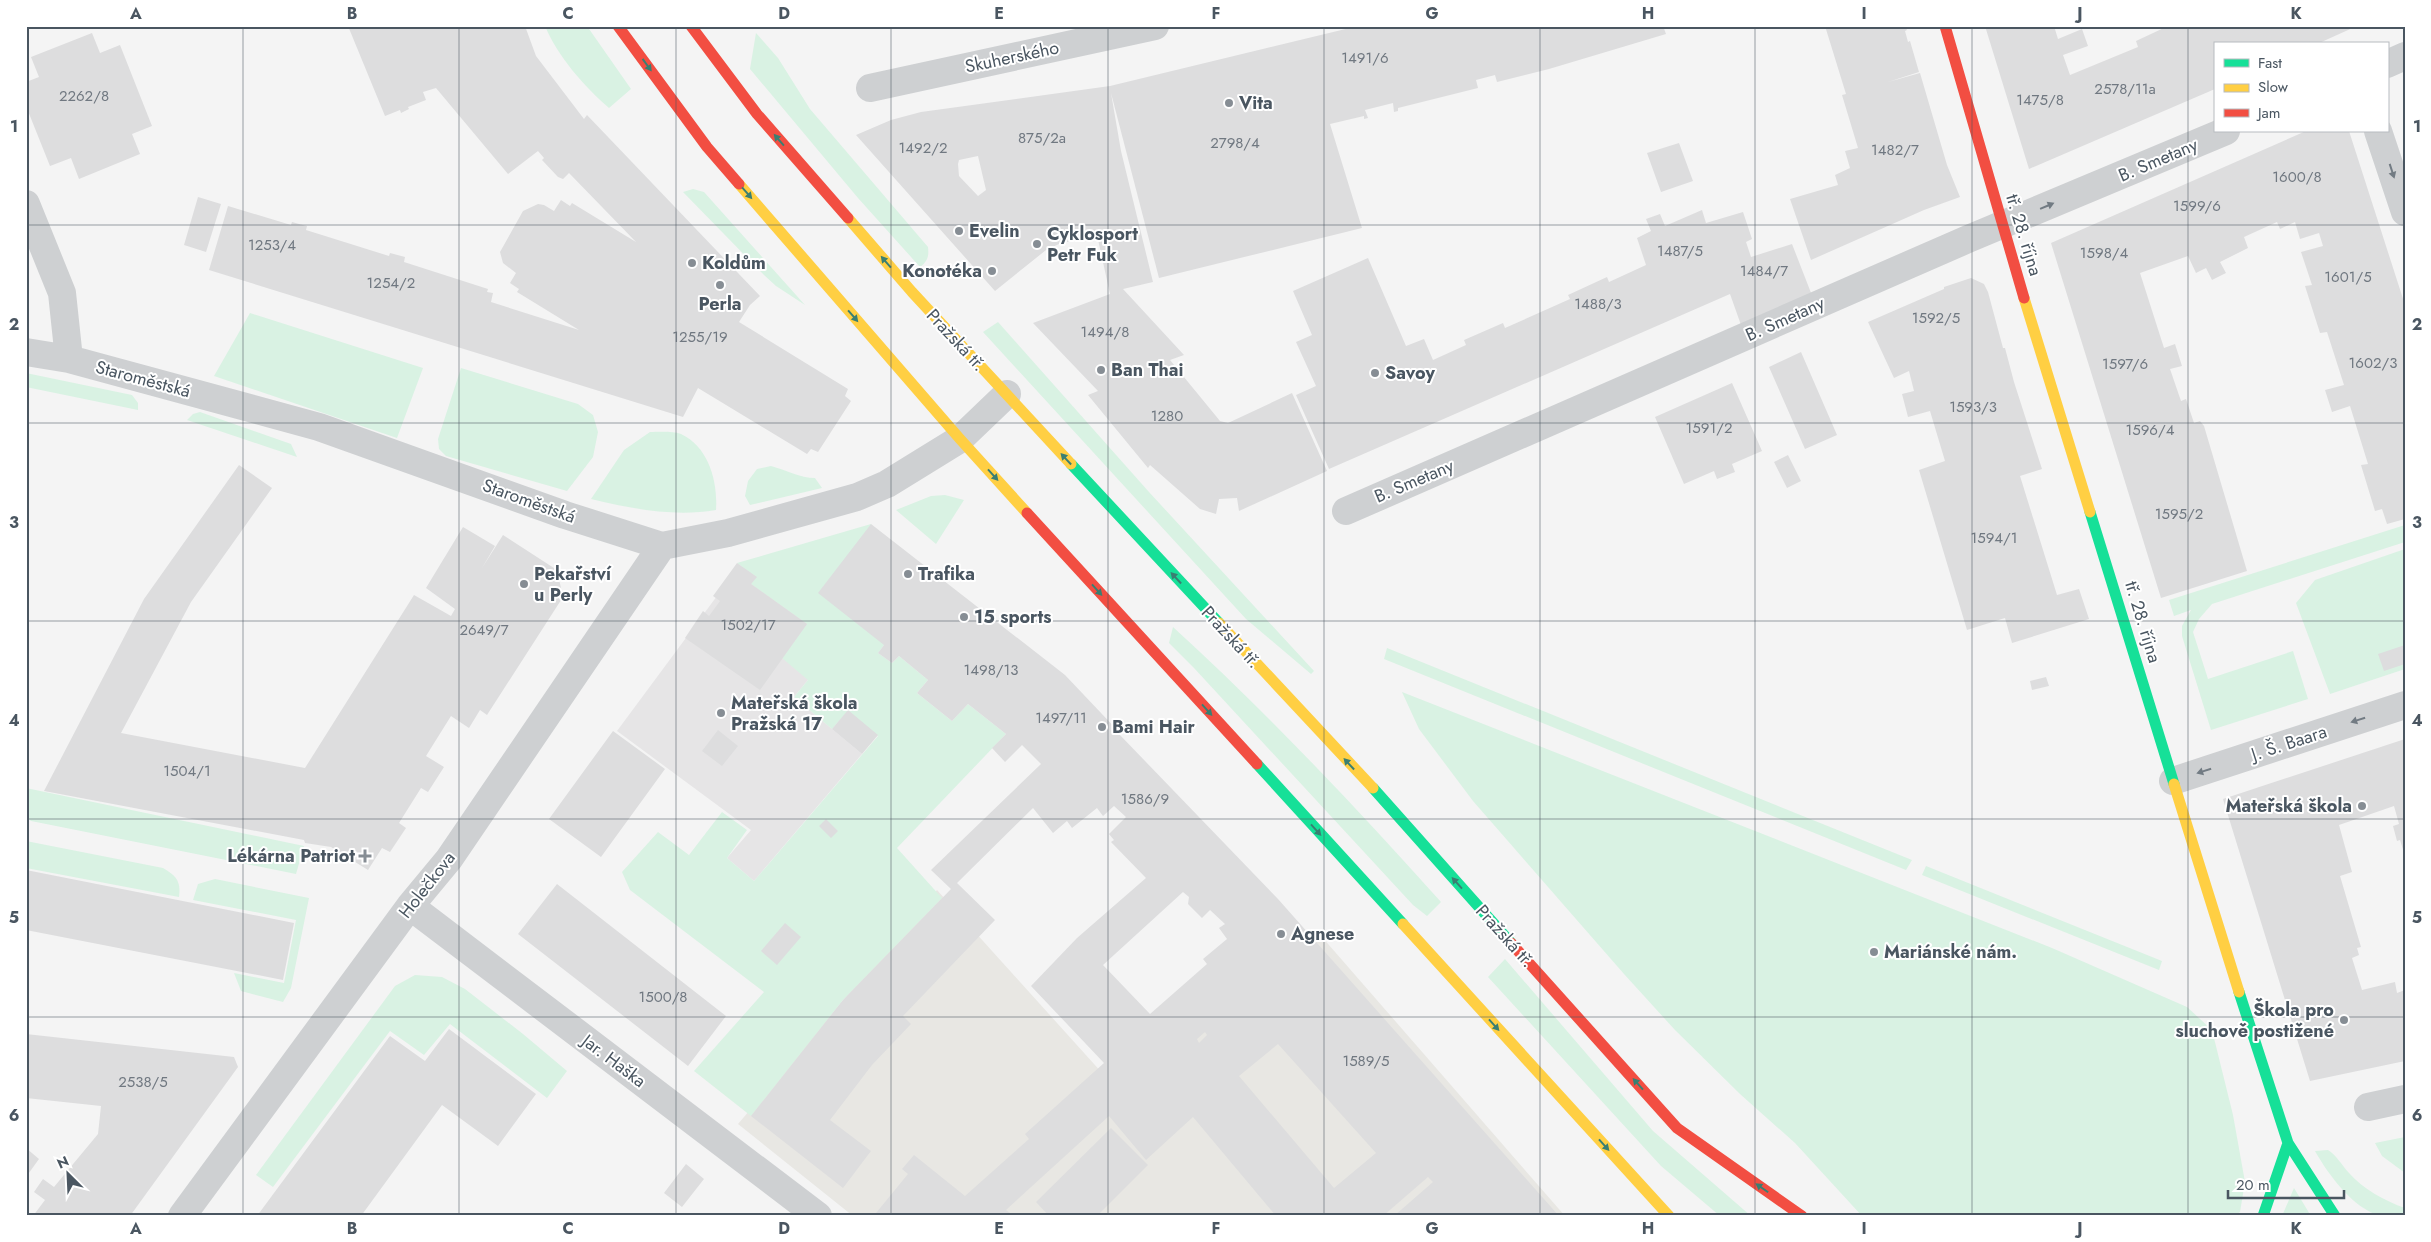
<svg xmlns="http://www.w3.org/2000/svg" width="2431" height="1242" font-family="Jost,sans-serif">
<style>
.commercial{fill:#e8e7e3}
.education{fill:#e6e5e6}
.green{fill:#d9f2e3}
.building{fill:#ddddde;fill-rule:evenodd}
.lines{fill:none;stroke-linecap:round;stroke-linejoin:round}
.street{stroke:#ced0d2;stroke-width:28}
.fast{stroke:#16e098;stroke-width:11}
.slow{stroke:#ffcf43;stroke-width:11}
.jam{stroke:#f24e42;stroke-width:11}
.oneway{fill:#3a7f72}
.oneway2{fill:#727b83}
.grid{fill:none;stroke:#4a5661;stroke-width:1;stroke-opacity:0.55}
.poi-dot{fill:#868d94;stroke:#fff;stroke-width:2}
.labels{text-anchor:middle;stroke-width:4;stroke-linejoin:round;paint-order:stroke}
.number-label{font-size:15px;fill:#707881}
.street-label{font-size:18px;fill:#4a5661;stroke:#fff}
.poi-label{font-size:18px;font-weight:bold;fill:#4a5661;stroke:#fff;text-anchor:start}
.neatline{fill:none;stroke:#4a5661;stroke-width:2}
.grid-label{font-size:16px;text-anchor:middle;font-weight:bold;fill:#4a5661}
</style>
<rect width="100%" height="100%" fill="#f4f4f4"/>
<path class="commercial" d="M937,890L1122,1095L1322,937L1565,1216H853L738,1124Z"/>
<path class="education" d="M871,530L808,680L794,697L862,754L754,881L727,858L751,830L617,731L737,569Z"/>
<path class="green" d="M545,26H587L631,89L609,108C584,86 558,57 545,26Z
M756,33L778,58L810,109L928,247C929,256 928,261 920,267L858,198L750,69Z
M693,189L704,192L805,305L776,286L764,275L683,192Z
M250,313L423,368L397,438L214,376Z
M998,322L1149,492L1314,671L1311,674L1246,619L983,332Z
M461,368L578,404L593,415L598,432L593,457L567,491L446,456L439,449L438,439Z
M26,373L132,395L138,403V410L26,387Z
M200,412L291,444L297,457L187,420L193,414Z
M650,432C659,432 673,431 681,434C709,447 718,482 716,510C675,517 632,509 591,499L624,450Z
M771,466C786,470 800,478 815,478L822,488L750,505L745,496L748,481L757,469Z
M945,495L964,500L936,544L896,510L931,496Z
M871,524L884,645L878,653L892,663L899,656L928,680L917,693L952,721L968,704L1006,734L897,848L942,898L843,1000L751,1116L694,1071L764,992L630,890L622,872L658,832L689,855L722,812L747,830L727,858L754,881L878,736L848,711L832,729L794,697L808,680L782,658L807,624L751,584L756,577L737,563Z
M2405,525V542L2212,604L2199,619L2193,632L2208,679L2293,651L2308,699L2211,730L2182,636V626L2191,610L2174,616L2169,600Z
M2405,549V669L2330,694L2296,603L2315,580Z
M1173,627C1267,713 1356,807 1441,902L1427,916L1413,905L1194,668L1169,643Z
M1387,648L1912,860L1906,870L1384,659Z
M1402,692L2052,948L2187,1007L2212,1030L2233,1115L2245,1182L2240,1212L2234,1216H1862L1795,1143L1740,1094L1675,1030L1624,974L1473,801L1419,729Z
M26,788L304,846L296,874L31,821L26,817Z
M26,841L163,868C177,876 181,882 179,897L26,868Z
M1926,866L2162,961L2159,970L1922,875Z
M215,879L309,898L291,988L283,1002L241,991L234,973L284,983L296,920L193,900L198,884Z
M1505,959L1653,1131L1751,1216H1720L1661,1166L1488,977Z
M415,975L442,977L465,989L523,1034L567,1071L547,1098L450,1024L424,1055L390,1031L273,1187L256,1175L395,986Z
M2405,1137V1173L2382,1156L2375,1143Z
M2328,1150C2337,1156 2341,1164 2349,1173C2363,1189 2385,1201 2405,1208V1216C2398,1216 2388,1217 2381,1216C2353,1209 2328,1174 2315,1151Z
M2294,1188L2311,1216H2282Z"/>
<path class="building" d="M348,26H525L536,56L584,119L587,115L760,296L750,305L739,322L848,389L845,396L851,401L818,452L811,449L807,454L698,388L683,417L209,270L228,206L291,225L292,222L299,224L307,226L306,230L389,256L390,253L405,257L404,262L488,289L487,292L493,293L491,302L579,330L517,292L519,289L510,283L516,273L503,263L500,252L523,211L538,204L544,205L554,211L561,200L570,206L572,203L636,242L569,173L563,179L558,177L542,160L544,158L538,151L508,174L436,88L423,92L426,100L408,107L409,109L401,113L400,110L385,116Z
M1358,26H1663L1666,34L1549,69L1497,82L1495,75L1476,80L1478,88L1398,108V111L1394,112L1393,103L1365,110L1368,118L1364,119V116L1330,124L1362,228L1159,278L1111,93L1121,151L1153,282L1123,289L1184,355L1170,360L1220,421L1228,423L1292,393L1327,471L1239,511L1237,498L1219,499L1216,514L1200,509L1150,465L1148,468L1088,395L1098,391L1033,323L1110,294L1097,235L1059,244L1046,250L995,291L856,135L891,120L921,112L1110,86ZM978,156L986,190L978,196L959,176L958,164L959,160Z
M1825,26H1905L1907,30L1905,31L1908,42L1910,41L1919,72L1888,82L1920,73L1947,165L1960,197L1924,210L1811,260L1790,199L1838,185L1835,175L1850,168L1845,151L1858,148L1842,95L1846,94Z
M1985,26H2054L2058,39L2082,29L2088,46L2063,55L2070,75L2138,47L2136,41L2168,26H2357L2317,44H2215V89L2029,169Z
M92,33L100,53L120,45L152,126L132,134L140,154L79,179L71,158L50,166L26,106V82L39,77L31,57Z
M2306,131H2349L2405,305V519L2387,524L2382,509L2375,511L2361,465L2368,464L2350,406L2332,412L2325,390L2344,385L2327,332L2320,333L2305,286L2312,285L2301,252L2323,246L2319,233L2300,239L2295,222L2280,229L2277,222L2244,237L2248,248L2220,262L2226,273L2212,280L2206,268L2196,273L2188,256L2140,273L2164,348L2175,344L2182,366L2170,369L2181,401L2186,399L2194,423L2200,421L2204,426L2247,571L2161,598L2051,243Z
M1679,143L1693,181L1661,192L1647,153Z
M198,197L221,204L206,252L184,245Z
M1702,210L1706,223L1743,212L1752,239L1746,242L1751,257L1792,244L1813,298L1741,325L1730,294L1329,469L1296,395L1316,386L1296,342L1312,335L1293,291L1368,258L1406,346L1424,339L1433,360L1466,345L1464,340L1503,323L1505,328L1570,299L1568,295L1607,277L1609,282L1646,265L1637,238L1651,231L1646,219L1660,214L1665,226Z
M1971,278L1984,284L1988,292L2003,348H2005L2014,382L2042,469L2020,476L2057,595L2079,589L2089,619L2012,643L2005,618L1967,630L1919,470L1945,461L1930,411L1908,417L1902,394L1914,391L1909,371L1894,378L1868,322L1944,289V287Z
M1801,352L1837,435L1805,449L1769,367Z
M1732,383L1762,451L1732,464L1735,472L1717,479L1714,471L1684,484L1655,417Z
M1788,455L1801,481L1787,488L1774,462Z
M239,465L272,488L191,602L121,733L305,768L414,595L451,616L455,609L426,588L463,527L495,546L482,568L503,535L557,570L563,597L487,715L480,710L469,728L451,716L426,756L444,767L428,792L421,788L399,823L406,828L390,852L382,848L368,870L331,847L305,843L304,840L44,791L144,599Z
M871,524L1065,675L1120,733L1119,734L1278,899L1559,1216H1394L1433,1182L1428,1177L1383,1216H1276L1193,1117L1146,1160L1109,1116L1006,1210L1014,1216H879L876,1213L908,1174L902,1169L914,1155L965,1196L1029,1139L1025,1134L1104,1063L1031,986L1077,938L1146,878L1111,842L1114,840L1109,834L1126,817L1114,806L1103,816L1097,808L1072,828L1067,821L1053,833L1033,808L957,883L995,920L903,1016L911,1024L872,1065L830,1120L871,1151L843,1188L751,1116L843,1000L951,889L931,870L1041,764L1022,745L1005,762L992,748L1006,734L968,704L952,721L917,693L928,680L899,656L892,663L878,653L884,645L818,593ZM1183,892L1189,897L1188,904L1202,918L1210,910L1225,924L1219,928L1227,939L1203,959L1207,964L1150,1014L1103,965ZM1205,1032L1207,1035L1199,1043L1197,1039ZM1278,1044L1376,1153L1334,1188L1239,1076Z
M737,563L757,577L751,584L807,624L760,690L685,638L703,611L709,616L720,601L713,596Z
M2405,645V664L2384,671L2378,654Z
M2046,677L2049,686L2032,690L2030,681Z
M848,710L878,735L862,754L832,729Z
M718,730L738,746L722,766L702,751Z
M613,731L665,769L601,857L549,819Z
M2405,739V856L2400,840L2397,841L2393,826L2399,824L2394,806L2339,825L2352,872L2340,876L2361,947L2357,948L2359,955L2352,958L2362,990L2395,982L2397,993L2405,990V1061L2310,1081L2223,799Z
M826,819L838,831L831,838L819,826Z
M26,870L294,923L283,980L26,930Z
M557,884L726,1016L688,1066L518,934Z
M785,923L801,937L777,965L761,951Z
M449,1029L536,1094L498,1146L442,1105L361,1216H257L390,1036L425,1061Z
M26,1034L234,1057L238,1067L130,1216H33L45,1200L34,1192L43,1179L54,1187L98,1134L101,1106L26,1098Z
M1111,1128L1148,1165L1097,1216H1049L1036,1202Z
M26,1148L39,1159L26,1177Z
M686,1164L704,1179L682,1207L664,1193Z"/>
<g class="lines">
<path class="street" d="M2387,64L2405,56
M870,88L1155,26
M2378,131L2405,212
M26,204L62,293L69,359
M26,352L69,359L319,427L565,515L662,546L728,533L857,497L887,484L960,439L1007,394
M1346,511L1968,239L2226,131
M2173,781L2405,705
M410,906L818,1216
M2368,1107L2405,1099
M182,1216L410,906L449,859L662,546"/>
<path class="fast" d="M1071,464L1219,623
M2090,512L2174,784
M1257,764L1403,924
M1373,788L1511,943
M2239,992L2288,1143L2335,1216
M2263,1216L2288,1143"/>
<path class="slow" d="M739,184L960,439L1027,513
M848,218L912,292L1071,464
M2024,298L2090,512
M1219,623L1373,788
M2174,784L2239,992
M1403,924L1669,1216"/>
<path class="jam" d="M618,26L707,147L739,184
M691,26L757,114L848,218
M1945,26L2024,298
M1027,513L1257,764
M1511,943L1677,1128L1802,1216"/>
</g>
<defs><path id="oneway-solid" d="M-6-.8H1V-3.2L6.5 0L1 3.2V.8H-6Z" transform="scale(1.25)"/></defs>
<g class="oneway">
<use href="#oneway-solid" transform="translate(647 65) rotate(54)"/>
<use href="#oneway-solid" transform="translate(779 140) rotate(-131)"/>
<use href="#oneway-solid" transform="translate(747 193) rotate(49)"/>
<use href="#oneway-solid" transform="translate(886 262) rotate(-131)"/>
<use href="#oneway-solid" transform="translate(853 316) rotate(49)"/>
<use href="#oneway-solid" transform="translate(1066 459) rotate(-133)"/>
<use href="#oneway-solid" transform="translate(993 475) rotate(48)"/>
<use href="#oneway-solid" transform="translate(1176 578) rotate(-133)"/>
<use href="#oneway-solid" transform="translate(1097 590) rotate(48)"/>
<use href="#oneway-solid" transform="translate(1207 710) rotate(48)"/>
<use href="#oneway-solid" transform="translate(1349 764) rotate(-133)"/>
<use href="#oneway-solid" transform="translate(1316 830) rotate(48)"/>
<use href="#oneway-solid" transform="translate(1457 883) rotate(-132)"/>
<use href="#oneway-solid" transform="translate(1494 1025) rotate(48)"/>
<use href="#oneway-solid" transform="translate(1638 1084) rotate(-132)"/>
<use href="#oneway-solid" transform="translate(1604 1145) rotate(48)"/>
<use href="#oneway-solid" transform="translate(1762 1188) rotate(-145)"/>
</g>
<g class="oneway2">
<use href="#oneway-solid" transform="translate(2392 171) rotate(72)"/>
<use href="#oneway-solid" transform="translate(2047 206) rotate(-23)"/>
<use href="#oneway-solid" transform="translate(2358 720) rotate(162)"/>
<use href="#oneway-solid" transform="translate(2204 771) rotate(162)"/>
</g>
<path class="grid" d="M243,26V1216M459,26V1216M676,26V1216M891,26V1216M1108,26V1216M1324,26V1216M1540,26V1216M1755,26V1216M1972,26V1216M2188,26V1216M26,225H2405M26,423H2405M26,621H2405M26,819H2405M26,1017H2405"/>
<g class="poi-dot">
<circle cx="1229" cy="103" r="5"/>
<circle cx="959" cy="231" r="5"/>
<circle cx="1037" cy="244" r="5"/>
<circle cx="692" cy="263" r="5"/>
<circle cx="992" cy="271" r="5"/>
<circle cx="720" cy="285" r="5"/>
<circle cx="1101" cy="370" r="5"/>
<circle cx="1375" cy="373" r="5"/>
<circle cx="908" cy="574" r="5"/>
<circle cx="524" cy="584" r="5"/>
<circle cx="964" cy="617" r="5"/>
<circle cx="721" cy="713" r="5"/>
<circle cx="1102" cy="727" r="5"/>
<circle cx="2362" cy="806" r="5"/>
<path d="M362.5 848.5h5v5h5v5h-5v5h-5v-5h-5v-5h5z"/>
<circle cx="1281" cy="934" r="5"/>
<circle cx="1874" cy="952" r="5"/>
<circle cx="2344" cy="1020" r="5"/>
</g>
<g class="labels">
<g class="number-label">
<text x="1365" y="63">1491/6</text>
<text x="2125" y="94">2578/11a</text>
<text x="84" y="101">2262/8</text>
<text x="2040" y="105">1475/8</text>
<text x="1042" y="143">875/2a</text>
<text x="1235" y="148">2798/4</text>
<text x="923" y="153">1492/2</text>
<text x="1895" y="155">1482/7</text>
<text x="2297" y="182">1600/8</text>
<text x="2197" y="211">1599/6</text>
<text x="272" y="250">1253/4</text>
<text x="1680" y="256">1487/5</text>
<text x="2104" y="258">1598/4</text>
<text x="1764" y="276">1484/7</text>
<text x="2348" y="282">1601/5</text>
<text x="391" y="288">1254/2</text>
<text x="1598" y="309">1488/3</text>
<text x="1936" y="323">1592/5</text>
<text x="1105" y="337">1494/8</text>
<text x="700" y="342">1255/19</text>
<text x="2373" y="368">1602/3</text>
<text x="2125" y="369">1597/6</text>
<text x="1973" y="412">1593/3</text>
<text x="1167" y="421">1280</text>
<text x="1709" y="433">1591/2</text>
<text x="2150" y="435">1596/4</text>
<text x="2179" y="519">1595/2</text>
<text x="1994" y="543">1594/1</text>
<text x="748" y="630">1502/17</text>
<text x="484" y="635">2649/7</text>
<text x="991" y="675">1498/13</text>
<text x="1061" y="723">1497/11</text>
<text x="187" y="776">1504/1</text>
<text x="1145" y="804">1586/9</text>
<text x="663" y="1002">1500/8</text>
<text x="1366" y="1066">1589/5</text>
<text x="143" y="1087">2538/5</text>
</g>
<g class="street-label">
<text transform="translate(1012 57) rotate(-12)" y="6">Skuherského</text>
<text transform="translate(2158 160) rotate(-23)" y="6">B. Smetany</text>
<text transform="translate(2024 235) rotate(73)" y="6">tř. 28. října</text>
<text transform="translate(1785 319) rotate(-24)" y="6">B. Smetany</text>
<text transform="translate(956 340) rotate(47)" y="6">Pražská tř.</text>
<text transform="translate(143 379) rotate(15)" y="6">Staroměstská</text>
<text transform="translate(1414 481) rotate(-23)" y="6">B. Smetany</text>
<text transform="translate(529 501) rotate(20)" y="6">Staroměstská</text>
<text transform="translate(2143 622) rotate(73)" y="6">tř. 28. října</text>
<text transform="translate(1231 637) rotate(47)" y="6">Pražská tř.</text>
<text transform="translate(2289 743) rotate(-18)" y="6">J. Š. Baara</text>
<text transform="translate(427 885) rotate(-52)" y="6">Holečkova</text>
<text transform="translate(1505 936) rotate(48)" y="6">Pražská tř.</text>
<text transform="translate(614 1061) rotate(37)" y="6">Jar. Haška</text>
</g>
<g class="poi-label">
<text x="1239" y="109">Vita</text>
<text x="969" y="237">Evelin</text>
<text x="1047" y="240">Cyklosport<tspan x="1047" dy="21">Petr Fuk</tspan></text>
<text x="702" y="269">Koldům</text>
<text x="982" y="277" text-anchor="end">Konotéka</text>
<text x="720" y="310" text-anchor="middle">Perla</text>
<text x="1111" y="376">Ban Thai</text>
<text x="1385" y="379">Savoy</text>
<text x="534" y="580">Pekařství<tspan x="534" dy="21">u Perly</tspan></text>
<text x="918" y="580">Trafika</text>
<text x="974" y="623">15 sports</text>
<text x="731" y="709">Mateřská škola<tspan x="731" dy="21">Pražská 17</tspan></text>
<text x="1112" y="733">Bami Hair</text>
<text x="2352" y="812" text-anchor="end">Mateřská škola</text>
<text x="355" y="862" text-anchor="end">Lékárna Patriot</text>
<text x="1291" y="940">Agnese</text>
<text x="1884" y="958">Mariánské nám.</text>
<text x="2334" y="1016" text-anchor="end">Škola pro<tspan x="2334" dy="21">sluchově postižené</tspan></text>
</g>
</g>
<rect width="2431" height="1242" fill="none" stroke="#ffffff" stroke-width="55"/>
<rect x="2214" y="42" width="175" height="90" fill="#ffffff" stroke="#b7bbc0"/>
<rect x="2224" y="59" width="25" height="8" fill="#16e098" stroke="#b7bbc0"/>
<text x="2258" y="68" font-size="15" fill="#4a5661">Fast</text>
<rect x="2224" y="84" width="25" height="8" fill="#ffcf43" stroke="#b7bbc0"/>
<text x="2258" y="92" font-size="15" fill="#4a5661">Slow</text>
<rect x="2224" y="109" width="25" height="8" fill="#f24e42" stroke="#b7bbc0"/>
<text x="2258" y="118" font-size="15" fill="#4a5661">Jam</text>
<g transform="translate(68 1174) rotate(336)" stroke="#ffffff" stroke-width="4" paint-order="stroke">
<path d="M0-4L9 19L0 12L-9 19Z" fill="#4a5661"/>
<text y="-8" font-size="14" font-weight="bold" text-anchor="middle" fill="#4a5661">N</text>
</g>
<path d="M2228 1190v8h116v-8" fill="none" stroke="#4a5661" stroke-width="2.5"/>
<text x="2236" y="1190" font-size="15" fill="#4a5661" stroke="#ffffff" stroke-width="4" paint-order="stroke">20 m</text>
<rect x="28" y="28" width="2376" height="1186" class="neatline"/>
<g class="grid-label">
<text x="136" y="19">A</text>
<text x="352" y="19">B</text>
<text x="568" y="19">C</text>
<text x="784" y="19">D</text>
<text x="999" y="19">E</text>
<text x="1216" y="19">F</text>
<text x="1432" y="19">G</text>
<text x="1648" y="19">H</text>
<text x="1864" y="19">I</text>
<text x="2080" y="19">J</text>
<text x="2296" y="19">K</text>
<text x="14" y="132">1</text>
<text x="2417" y="132">1</text>
<text x="14" y="330">2</text>
<text x="2417" y="330">2</text>
<text x="14" y="528">3</text>
<text x="2417" y="528">3</text>
<text x="14" y="726">4</text>
<text x="2417" y="726">4</text>
<text x="14" y="923">5</text>
<text x="2417" y="923">5</text>
<text x="14" y="1121">6</text>
<text x="2417" y="1121">6</text>
<text x="136" y="1234">A</text>
<text x="352" y="1234">B</text>
<text x="568" y="1234">C</text>
<text x="784" y="1234">D</text>
<text x="999" y="1234">E</text>
<text x="1216" y="1234">F</text>
<text x="1432" y="1234">G</text>
<text x="1648" y="1234">H</text>
<text x="1864" y="1234">I</text>
<text x="2080" y="1234">J</text>
<text x="2296" y="1234">K</text>
</g>
</svg>
